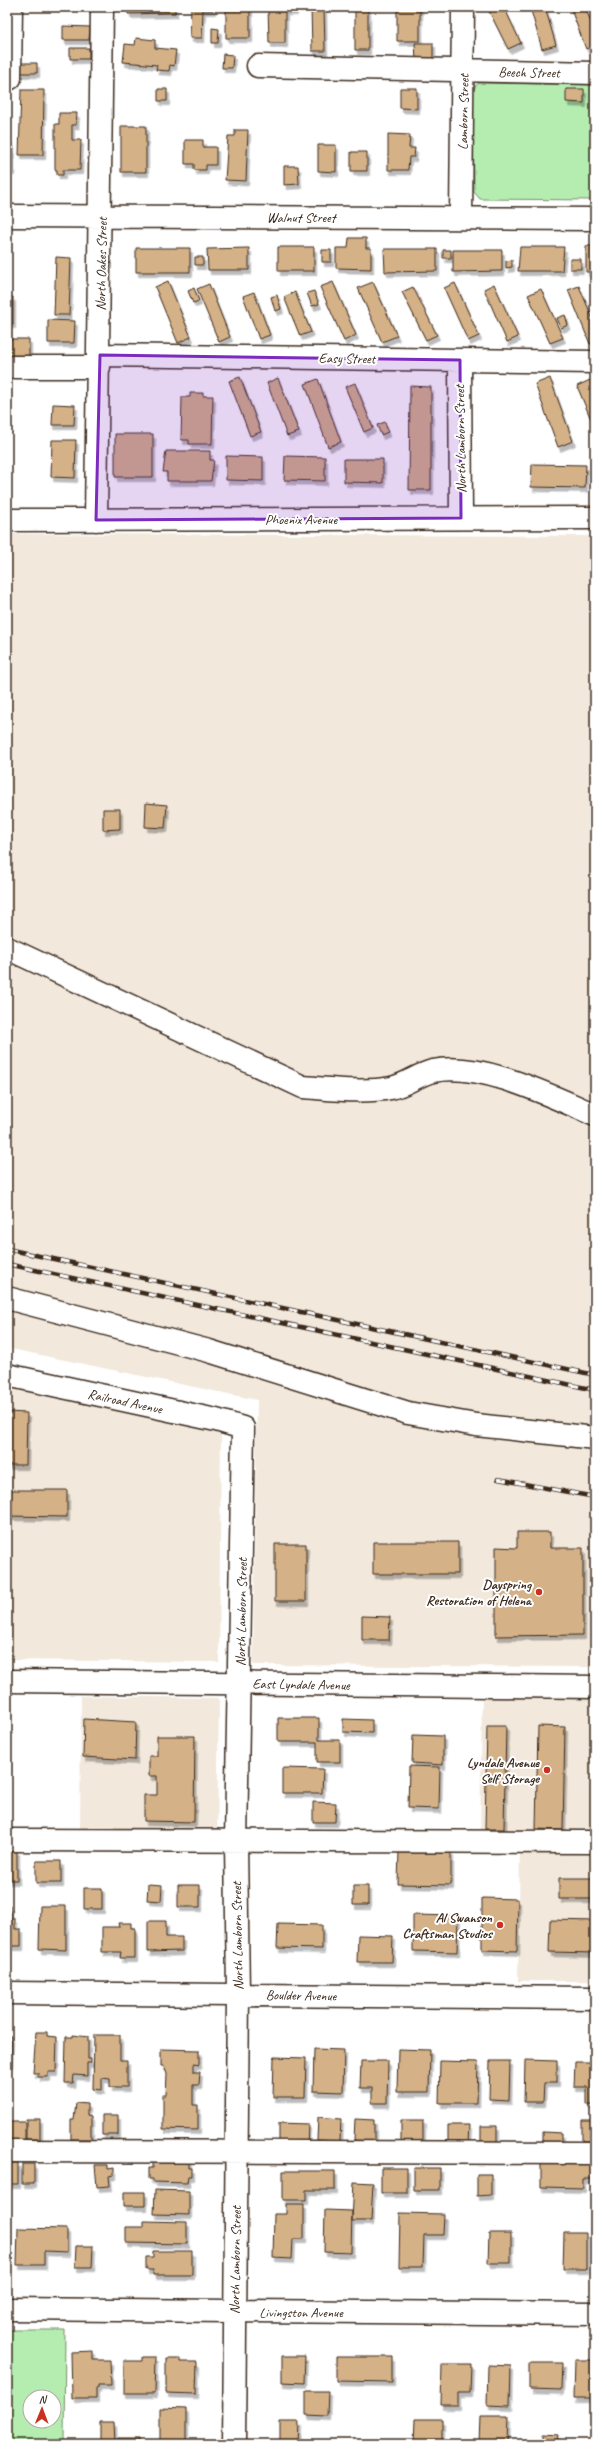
<svg xmlns="http://www.w3.org/2000/svg" width="602" height="2451" font-family="Caveat,sans-serif">
<style>
.built{fill:#f2e8db}
.green{fill:#b5edb1;stroke:#788c68;fill-rule:evenodd}
.building{fill:#d4b186;stroke:#3b2a1e;filter:url(#shadow)}
.lines{fill:none;stroke-linecap:round;stroke-linejoin:round}
.minor-casing{stroke:#3b2a1e;stroke-width:25}
.minor{stroke:#fff;stroke-width:22}
.rail-casing{stroke:#3b2a1e;stroke-width:4.5}
.rail{stroke:#fff;stroke-width:3;stroke-dasharray:9;stroke-linecap:butt}
.marked{fill:#7b2cbf;fill-opacity:0.2;stroke:#7b2cbf;stroke-width:3;stroke-linejoin:round}
.poi-dot{fill:#c8321e;stroke:#fff;stroke-width:1.5}
.labels{text-anchor:middle;stroke-width:4;stroke-linejoin:round;paint-order:stroke}
.street-label{font-size:14px;fill:#3b2a1e;stroke:#fff}
.poi-label{font-size:14px;font-weight:bold;fill:#3b2a1e;stroke:#fff;text-anchor:end}
</style>
<defs>
<filter id="shadow"><feDropShadow dx="2.5" dy="4.5" stdDeviation="0" flood-color="#0004"/></filter>
</defs>
<rect width="100%" height="100%" fill="#fff"/>
<filter id="ink" filterUnits="userSpaceOnUse"><feTurbulence type="fractalNoise" baseFrequency=".025" numOctaves="2"/><feDisplacementMap in="SourceGraphic" scale="8" xChannelSelector="R" yChannelSelector="G"/><feConvolveMatrix kernelMatrix="1 2 1 2 8 2 1 2 1" color-interpolation-filters="sRGB"/></filter>
<g filter="url(#ink)">
<path class="built" d="M7,534L595,536V1667L253,1665L257,1400L7,1348Z
M7,1385L221,1431L219,1662L7,1660Z
M81,1696L219,1698L217,1842L80,1841Z
M482,1697L595,1698V1981H518L520,1842H480Z"/>
<path class="green" d="M480,83L595,85V200L480,199L474,192L473,91L476,85Z
M7,2330H65L64,2444H7ZM30,2397H54V2421H30Z"/>
<path class="building" d="M128,7H175V13L128,14Z
M191,7H213V10H203L202,38H190Z
M226,7H250V38H226Z
M268,7H295V11H285V43H269Z
M311,7H324L325,51H312Z
M355,7H368V50H355Z
M397,7H420V41H397Z
M487,7H504L521,43L508,49Z
M530,7H545L556,45L542,49Z
M570,7H585L595,32V45L586,49Z
M63,26L90,27L89,40H63Z
M212,28L219,29L218,43H212Z
M136,38L155,40V48L176,50L174,66L170,65L169,71L156,70L157,65L123,62L125,44L135,45Z
M415,43H433V60H416Z
M70,48H89V59H70Z
M223,54L233,55L232,68H222Z
M16,63H37V73H16Z
M400,88H417V109L400,108Z
M158,89H167V101H158Z
M566,89H584V103L566,102Z
M21,90H44L43,155H19Z
M59,113H77L76,125H72V140H81L80,170H63V175H57V170H55V124H59Z
M121,126H146V172H121Z
M235,130H248L246,181L225,180L228,136H235Z
M388,134L410,135L409,148H415L414,157H409L408,170H388Z
M185,140H203V147H216V165H206V170H194V164H185Z
M7,143H12V171H7Z
M318,145H336V172L318,171Z
M351,152H367V171H351Z
M284,166H298L299,184L284,185Z
M349,238H366V248H371V269L336,268V248H348Z
M586,246H595V272H586Z
M278,247H314V271H278Z
M520,247H564L562,271H518Z
M136,248H190V272H136Z
M249,248V270H208L207,249Z
M384,249H437V271L385,272Z
M322,250H331V262H322Z
M443,250H451V258H443Z
M453,250H502V271L453,272Z
M56,257L71,258L69,315H54Z
M195,257H203V265H195Z
M570,259H581V269H570Z
M512,260V267L506,268V261Z
M168,281L191,337L178,343L155,287Z
M333,282L356,335L344,341L320,287Z
M373,282L397,336L382,342L358,288Z
M455,283L479,336L468,341L444,288Z
M209,284L230,337L219,342L197,289Z
M494,284L518,337L507,342L484,289Z
M579,286L595,324V342L590,344L568,290Z
M413,287L437,335L426,340L402,292Z
M194,288L199,301L193,303L188,291Z
M541,289L563,338L550,343L528,295Z
M314,291L319,304L312,306L307,293Z
M254,292L270,335L259,339L243,296Z
M295,292L311,332L300,336L284,297Z
M277,295L281,309L275,311L271,297Z
M7,297H13V324H7Z
M565,315L568,325L561,328L557,318Z
M48,320L75,321L74,343H48Z
M7,339H29V357L7,356Z
M240,377L261,432L250,436L229,381Z
M278,378L299,432L287,436L267,383Z
M550,378L573,441L558,447L535,384Z
M318,379L341,442L328,447L305,384Z
M590,380L595,393V429L577,386Z
M355,383L373,428L364,432L345,387Z
M410,386L431,387V490H409Z
M190,393H203V396H213L212,444H189V440H181L182,397H190Z
M53,404L75,405L74,425H52Z
M385,422L388,432L381,435L377,425Z
M115,434H153V477H115Z
M52,440H76L75,478L51,477Z
M166,451H210V460H214L211,481H167V472H163Z
M226,456L263,457V481L226,480Z
M285,456L325,457V481L284,480Z
M344,459H383V483L344,482Z
M532,464L586,465L585,488L531,487Z
M146,803L167,805L165,828L145,827Z
M103,809H120V829L103,830Z
M7,1412L27,1413L26,1465H7Z
M7,1490H67V1517L7,1516Z
M517,1532H550V1548H583V1635L496,1636V1547L517,1548Z
M373,1542H458V1574H373Z
M275,1544H306V1601H275Z
M362,1616L390,1617L389,1640H362Z
M278,1718H319V1740H340V1762H317V1742H278Z
M84,1719L136,1722L135,1760L83,1757Z
M343,1719L372,1720V1733L343,1732Z
M487,1726H506L504,1829H485Z
M538,1726L565,1727L563,1830L536,1829Z
M594,1730H595V1829H592Z
M413,1735L443,1736V1765L412,1763Z
M157,1736H195L194,1822L144,1821V1795H157V1776H149V1756H157Z
M409,1766L440,1767L439,1809L408,1808Z
M282,1768L323,1769L322,1793H282Z
M313,1802L336,1803L335,1822H313Z
M7,1850H17V1880H7Z
M399,1850L451,1851V1885L398,1884Z
M36,1861H61V1883H36Z
M559,1878H595V1899H559Z
M148,1884L162,1885L161,1901L147,1900Z
M178,1885H200V1907H178Z
M353,1886H368V1905H353Z
M84,1888H102V1909H84Z
M482,1898L518,1899L517,1951L482,1950Z
M7,1906H10V1919H15V1929H21V1946H7Z
M40,1906H66V1950L39,1949Z
M413,1915L458,1916L457,1952L413,1951Z
M550,1920L595,1921V1953L549,1952Z
M148,1921H166V1937H182V1951L148,1952Z
M118,1923H131V1928H135V1958H120L121,1952H102V1927H119Z
M278,1924L322,1925V1949L277,1948Z
M358,1935L393,1936L392,1962H357Z
M7,2032L8,2036H11L10,2063H7Z
M36,2032H47V2036L57,2037L56,2072H48V2077H38V2073H33Z
M73,2035L88,2037V2059H91V2063H87V2076L74,2075L73,2083H65L66,2037H73Z
M94,2035H120V2060H127V2087H110V2079L102,2078V2090L93,2089Z
M161,2049L199,2050V2065L194,2064V2072H200L199,2085H193V2105H198V2130L163,2129V2095H166L167,2074L164,2066H161Z
M314,2049L344,2050L343,2092L313,2091Z
M398,2049L430,2050L429,2092H397Z
M274,2057L306,2058L305,2097H273Z
M525,2060L557,2061V2083H544L543,2102H524Z
M361,2061H388L387,2103H372V2088H360Z
M440,2061L478,2062L477,2103H439Z
M490,2061H510L509,2100L489,2099Z
M575,2062H595V2105H587V2087H574Z
M76,2103L87,2104V2115L91,2116V2139H71V2120H74Z
M102,2115H118V2135H102Z
M318,2117L341,2119L340,2141L317,2140Z
M26,2119H40V2139H26Z
M355,2119L374,2120V2141L354,2140Z
M401,2120H423V2142L401,2141Z
M582,2120H595V2141H582Z
M8,2122H25V2142H8Z
M279,2123L308,2124L307,2147L279,2146Z
M448,2125H469L468,2143H448Z
M481,2126H497V2143H481Z
M543,2132L562,2133V2146H543Z
M153,2160H189V2168H192V2176H188L187,2183L153,2182V2179H149V2168H153Z
M7,2163H18V2184H7Z
M541,2163L595,2164V2179H583V2188L541,2187Z
M22,2164H34V2184H22Z
M95,2165H108V2169L114,2168V2175L109,2176L110,2186L97,2187Z
M381,2168H407V2193H381Z
M414,2168H440V2190H414Z
M283,2171H335V2190H306V2200H283Z
M477,2174H491V2195L477,2196Z
M354,2182L373,2183L371,2221H352Z
M155,2190L189,2191V2215L154,2214Z
M124,2192H145V2206H124Z
M286,2204H304V2239H293L292,2259L273,2258L274,2214H286Z
M325,2210L352,2211L351,2253L324,2252Z
M400,2213L444,2214L443,2235H424L423,2267H399Z
M144,2221L187,2222V2244L126,2243V2227H144Z
M18,2228L67,2229V2252L44,2251V2265H17Z
M489,2233H511V2263H488Z
M564,2233H586V2269H563Z
M76,2246H93L92,2267H75Z
M153,2251H192V2275H153V2270H146V2257H153Z
M93,2351V2360H110L111,2385H98V2388L96,2389V2398H72L71,2352Z
M282,2356H305L304,2383L282,2382Z
M142,2357H156L155,2393H124V2361H142Z
M336,2357H392V2382L336,2381Z
M166,2358H180V2362H197L196,2394L166,2393Z
M575,2360H595V2398H574Z
M529,2363H562L561,2390L529,2389Z
M442,2364H471L470,2393H458V2405H441Z
M488,2365L511,2366L510,2406L487,2405Z
M306,2391H328L327,2416L306,2415Z
M160,2408L186,2409V2444H160Z
M480,2416H508L507,2444H479Z
M415,2419H442V2444H414Z
M100,2422H114L115,2444H100Z
M280,2422H299L298,2444H280Z
M544,2434L558,2435L557,2444H544Z
M118,2438H140V2444H118Z"/>
<g class="lines">
<g class="minor-casing">
<path id="minor" d="M258,66L595,73
M7,78H10L11,7
M7,216L595,219
M461,218L463,7
M100,355L595,362
M460,360L461,518
M7,367H99
M7,520L595,518
M96,520L102,7
M7,948L303,1087C332,1089 363,1093 391,1088C406,1085 419,1074 433,1071C481,1061 551,1096 595,1115
M7,1298L209,1351L408,1413L476,1425L595,1438
M7,1375L216,1420L243,1428L236,1842L238,1994L234,2444
M7,1681L595,1687
M7,1840L595,1842
M7,1993L595,1998
M7,2151L595,2153
M7,2309L595,2314"/>
</g>
<use href="#minor" class="minor"/>
<g class="rail-casing">
<path id="rail" d="M7,1249L595,1375
M7,1264L595,1390
M498,1479L595,1497"/>
</g>
<use href="#rail" class="rail"/>
</g>
</g>
<path class="marked" d="M100,355L460,360L461,518L96,520Z"/>
<g class="poi-dot">
<circle cx="539" cy="1592" r="4"/>
<circle cx="547" cy="1770" r="4"/>
<circle cx="500" cy="1925" r="4"/>
</g>
<g class="labels">
<g class="street-label">
<text transform="translate(529 72) rotate(1)" y="5">Beech Street</text>
<text transform="translate(463 112) rotate(-89)" y="5">Lamborn Street</text>
<text x="301" y="222">Walnut Street</text>
<text transform="translate(101 264) rotate(-89)" y="5">North Oakes Street</text>
<text transform="translate(347 358) rotate(1)" y="5">Easy Street</text>
<text transform="translate(460 439) rotate(-91)" y="5">North Lamborn Street</text>
<text x="301" y="524">Phoenix Avenue</text>
<text transform="translate(125 1401) rotate(12)" y="5">Railroad Avenue</text>
<text transform="translate(241 1612) rotate(-89)" y="5">North Lamborn Street</text>
<text transform="translate(301 1684) rotate(1)" y="5">East Lyndale Avenue</text>
<text transform="translate(237 1936) rotate(-91)" y="5">North Lamborn Street</text>
<text transform="translate(301 1995) rotate(1)" y="5">Boulder Avenue</text>
<text transform="translate(235 2260) rotate(-89)" y="5">North Lamborn Street</text>
<text x="301" y="2317">Livingston Avenue</text>
</g>
<g class="poi-label">
<text x="531" y="1589">Dayspring<tspan x="531" dy="16">Restoration of Helena</tspan></text>
<text x="539" y="1767">Lyndale Avenue<tspan x="539" dy="16">Self Storage</tspan></text>
<text x="492" y="1922">Al Swanson<tspan x="492" dy="16">Craftsman Studios</tspan></text>
</g>
</g>
<rect width="602" height="2451" fill="none" stroke="#fff" stroke-width="24"/>
<rect x="12" y="12" width="578" height="2427" fill="none" stroke="#3b2a1e" stroke-width="1.5" filter="url(#ink)"/>
<g transform="translate(42 2409) rotate(1)"><circle r="19" fill="#ffffff" stroke="#b1aaa5"/>
<path d="M0-3L7 15L0 10L-7 15Z" fill="#c8321e"/>
<text y="-6" font-size="11" font-weight="bold" text-anchor="middle" fill="#3b2a1e">N</text>
</g>
</svg>
